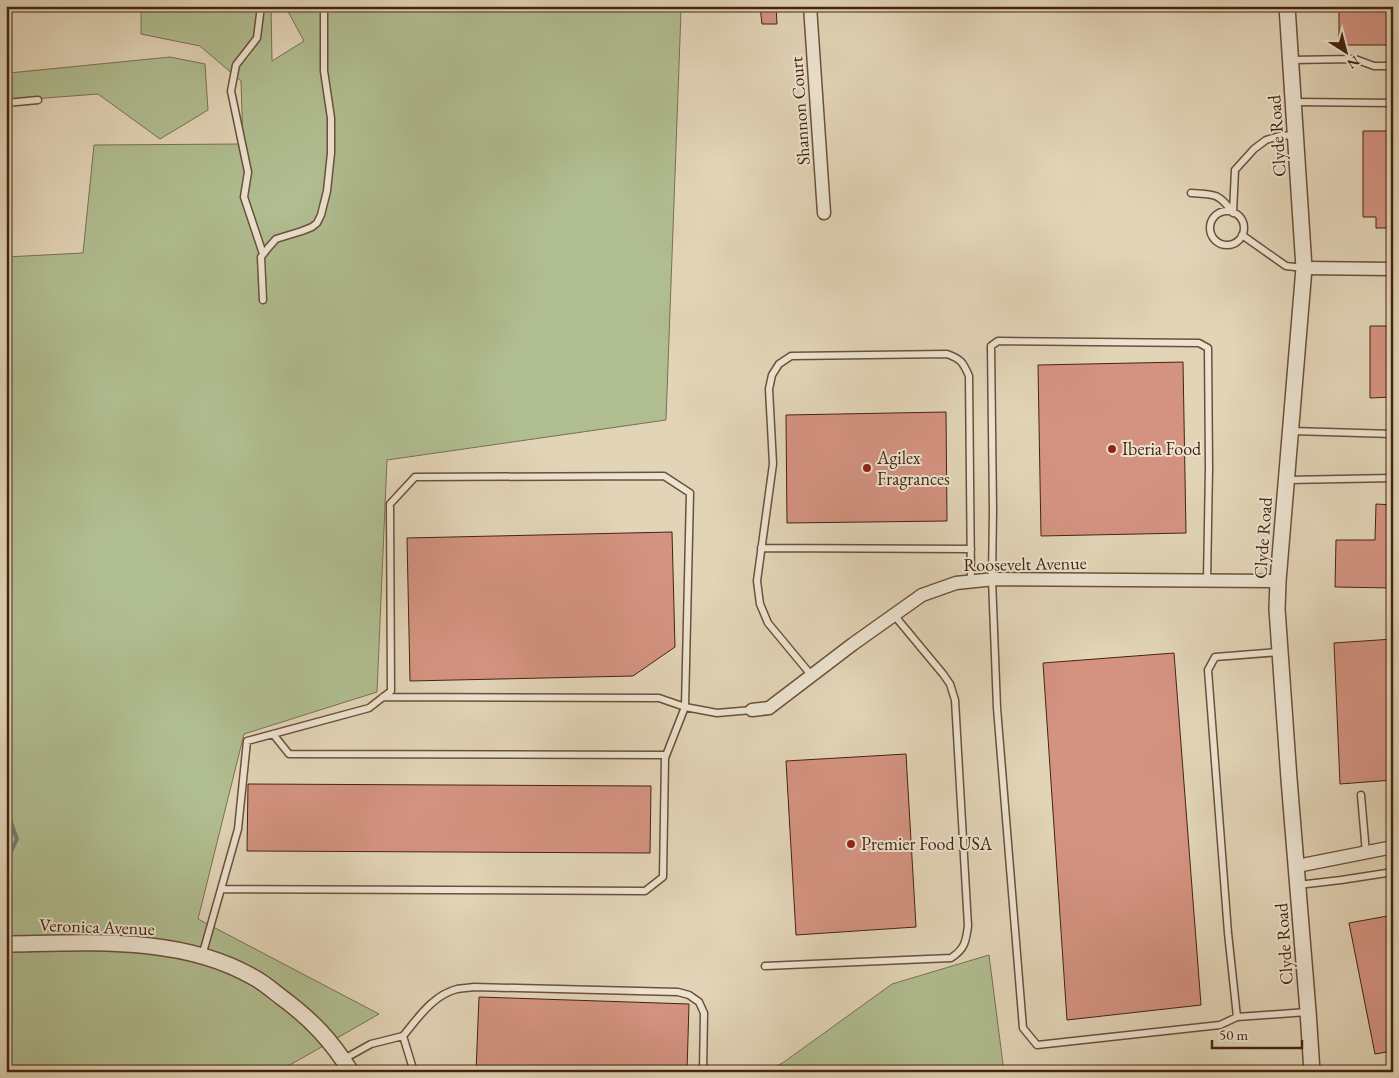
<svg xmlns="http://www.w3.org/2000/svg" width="1399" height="1078" font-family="'EB Garamond',serif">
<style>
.green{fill:#b0bd90;stroke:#7a7050}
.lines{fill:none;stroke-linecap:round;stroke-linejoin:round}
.stream{stroke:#757d71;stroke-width:4}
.building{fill:#d49381;stroke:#44240f}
.service-casing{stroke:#6c5039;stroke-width:9}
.minor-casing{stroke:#6c5039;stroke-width:15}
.tertiary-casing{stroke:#6c5039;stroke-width:18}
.service{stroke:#ece3d0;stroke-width:6}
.minor{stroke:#ece3d0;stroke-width:12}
.tertiary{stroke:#ece3d0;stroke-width:15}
.poi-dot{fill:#8f2418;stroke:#ece3d0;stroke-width:2}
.labels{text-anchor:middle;stroke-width:4;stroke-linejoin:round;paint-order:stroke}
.street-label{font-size:18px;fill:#44240f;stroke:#ece3d0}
.poi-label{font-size:18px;fill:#44240f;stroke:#ece3d0;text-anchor:start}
</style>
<rect width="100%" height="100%" fill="#e2d4b7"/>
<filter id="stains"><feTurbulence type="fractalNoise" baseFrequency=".004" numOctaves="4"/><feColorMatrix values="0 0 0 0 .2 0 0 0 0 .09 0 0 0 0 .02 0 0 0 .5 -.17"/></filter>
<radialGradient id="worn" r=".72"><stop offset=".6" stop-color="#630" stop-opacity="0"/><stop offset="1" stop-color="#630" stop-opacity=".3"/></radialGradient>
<path class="green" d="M6,6H12L9,73L170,57L205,64L208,110L160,139L98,94L6,101Z
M141,6H271L272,61L304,41L285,6H685L681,11L666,420L387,460L377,692L244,734L198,919L379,1014L297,1061L276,1072H6V257L83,253L94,145L243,144L241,81L200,46L141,34Z
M989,955L1004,1072H767L784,1062L892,984Z"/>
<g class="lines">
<path class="stream" d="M6,809L17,839L6,862"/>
</g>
<path class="building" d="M760,6H776L777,24H762Z
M1339,6H1393V45H1339Z
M1363,131H1393V228H1376V217H1363Z
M1370,326H1393V397L1370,398Z
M1183,362L1186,533L1041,536L1038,365Z
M946,412L947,521L787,523L786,415Z
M1376,504L1393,505V588L1335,587L1336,540H1375Z
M672,532L675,647L633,676L410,681L407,538Z
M1393,639V780L1340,784L1334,643Z
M1174,653L1201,1005L1067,1020L1043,663Z
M906,754L916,927L796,935L786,761Z
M248,784L651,786L650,853L247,851Z
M1393,915V1051L1375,1054L1349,923Z
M479,997L689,1004L687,1072H476Z"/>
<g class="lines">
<g class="service-casing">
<path id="service" d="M261,6L257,38L236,65L231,91L248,172L244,197L263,254
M1291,60L1355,59L1374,66H1393
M6,101V103L38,100
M1294,102L1393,103
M1191,193C1214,194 1219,193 1233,213
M1210 228a17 17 0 1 1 34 0a17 17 0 1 1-34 0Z
M1233,213L1235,170L1254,149L1266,140L1279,136L1296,135
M1242,235L1286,266L1304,268
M263,300L261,257L268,248L276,239L302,231L312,227L317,223L321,215L327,191L331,153V118L324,71V6
M1292,431L1393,434
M1288,480L1393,478
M761,548L971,549
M1207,581L1209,468L1208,348L1199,343L998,341L991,346L993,510L992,579L997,708L1023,1028L1037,1045L1220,1025L1237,1017L1228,933L1208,670L1215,657L1280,652
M812,676L768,623L760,604L757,581L773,464L769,389L772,375L779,364L791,356L947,354C961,359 963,362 969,376L971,581
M273,734L289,754L666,755
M1361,795L1366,853
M1298,885L1341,880L1393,872
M222,889L645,891L663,877L665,758L685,707L659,698L383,697
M202,956L238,829L247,741L369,708L391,691L390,504L415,477L664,476L690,493L685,707L717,713L752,710
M765,966L951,958C965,949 966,941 968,926L955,700L950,684L943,674L894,615
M1237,1017L1307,1012
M403,1036C418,1018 433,995 457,989C463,988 468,988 474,987L678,992L689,995L699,1002L704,1013L703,1072
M344,1059L371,1044L403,1036L414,1072"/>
</g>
<g class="minor-casing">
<path id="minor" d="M810,6L824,213
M1304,268L1393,269
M752,710L769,708L853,644L922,595L956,583L995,579L1278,581
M1297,866L1393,847"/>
</g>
<g class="tertiary-casing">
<path id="tertiary" d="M1287,6L1304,268L1278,581L1277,609L1289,779L1308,1011L1312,1072
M6,944C87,943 180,935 253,977C263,982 272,990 281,997C311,1019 331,1040 351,1072"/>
</g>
<use href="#service" class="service"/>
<use href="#minor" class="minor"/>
<use href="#tertiary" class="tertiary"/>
</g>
<g class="poi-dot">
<circle cx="1112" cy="449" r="5"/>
<circle cx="867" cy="468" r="5"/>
<circle cx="851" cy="844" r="5"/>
</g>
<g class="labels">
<g class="street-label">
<text transform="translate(800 111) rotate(-94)" y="6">Shannon Court</text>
<text transform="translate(1277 136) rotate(-94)" y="6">Clyde Road</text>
<text transform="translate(1263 538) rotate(-86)" y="6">Clyde Road</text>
<text transform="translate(1025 564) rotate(-1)" y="6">Roosevelt Avenue</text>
<text transform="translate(97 927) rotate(2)" y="6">Veronica Avenue</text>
<text transform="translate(1284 944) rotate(-94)" y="6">Clyde Road</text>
</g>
<g class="poi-label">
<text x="1122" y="455">Iberia Food</text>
<text x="877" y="464">Agilex<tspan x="877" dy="21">Fragrances</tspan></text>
<text x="861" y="850">Premier Food USA</text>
</g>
</g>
<rect width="1399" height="1078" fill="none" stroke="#e2d4b7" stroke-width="25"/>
<rect x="8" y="8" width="1384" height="1063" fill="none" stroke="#44240f" stroke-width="2.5"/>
<rect x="12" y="12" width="1374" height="1053" fill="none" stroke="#44240f"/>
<g transform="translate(1346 52) rotate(144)" stroke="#ece3d0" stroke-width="4" paint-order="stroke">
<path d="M0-4L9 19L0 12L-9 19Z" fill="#44240f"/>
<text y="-8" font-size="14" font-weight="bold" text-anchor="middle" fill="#44240f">N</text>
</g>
<path d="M1212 1040v8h90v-8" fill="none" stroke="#44240f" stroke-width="2.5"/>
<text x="1219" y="1040" font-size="15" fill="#44240f" stroke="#ece3d0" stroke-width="4" paint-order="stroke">50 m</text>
<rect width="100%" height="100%" filter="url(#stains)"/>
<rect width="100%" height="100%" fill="url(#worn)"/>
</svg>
